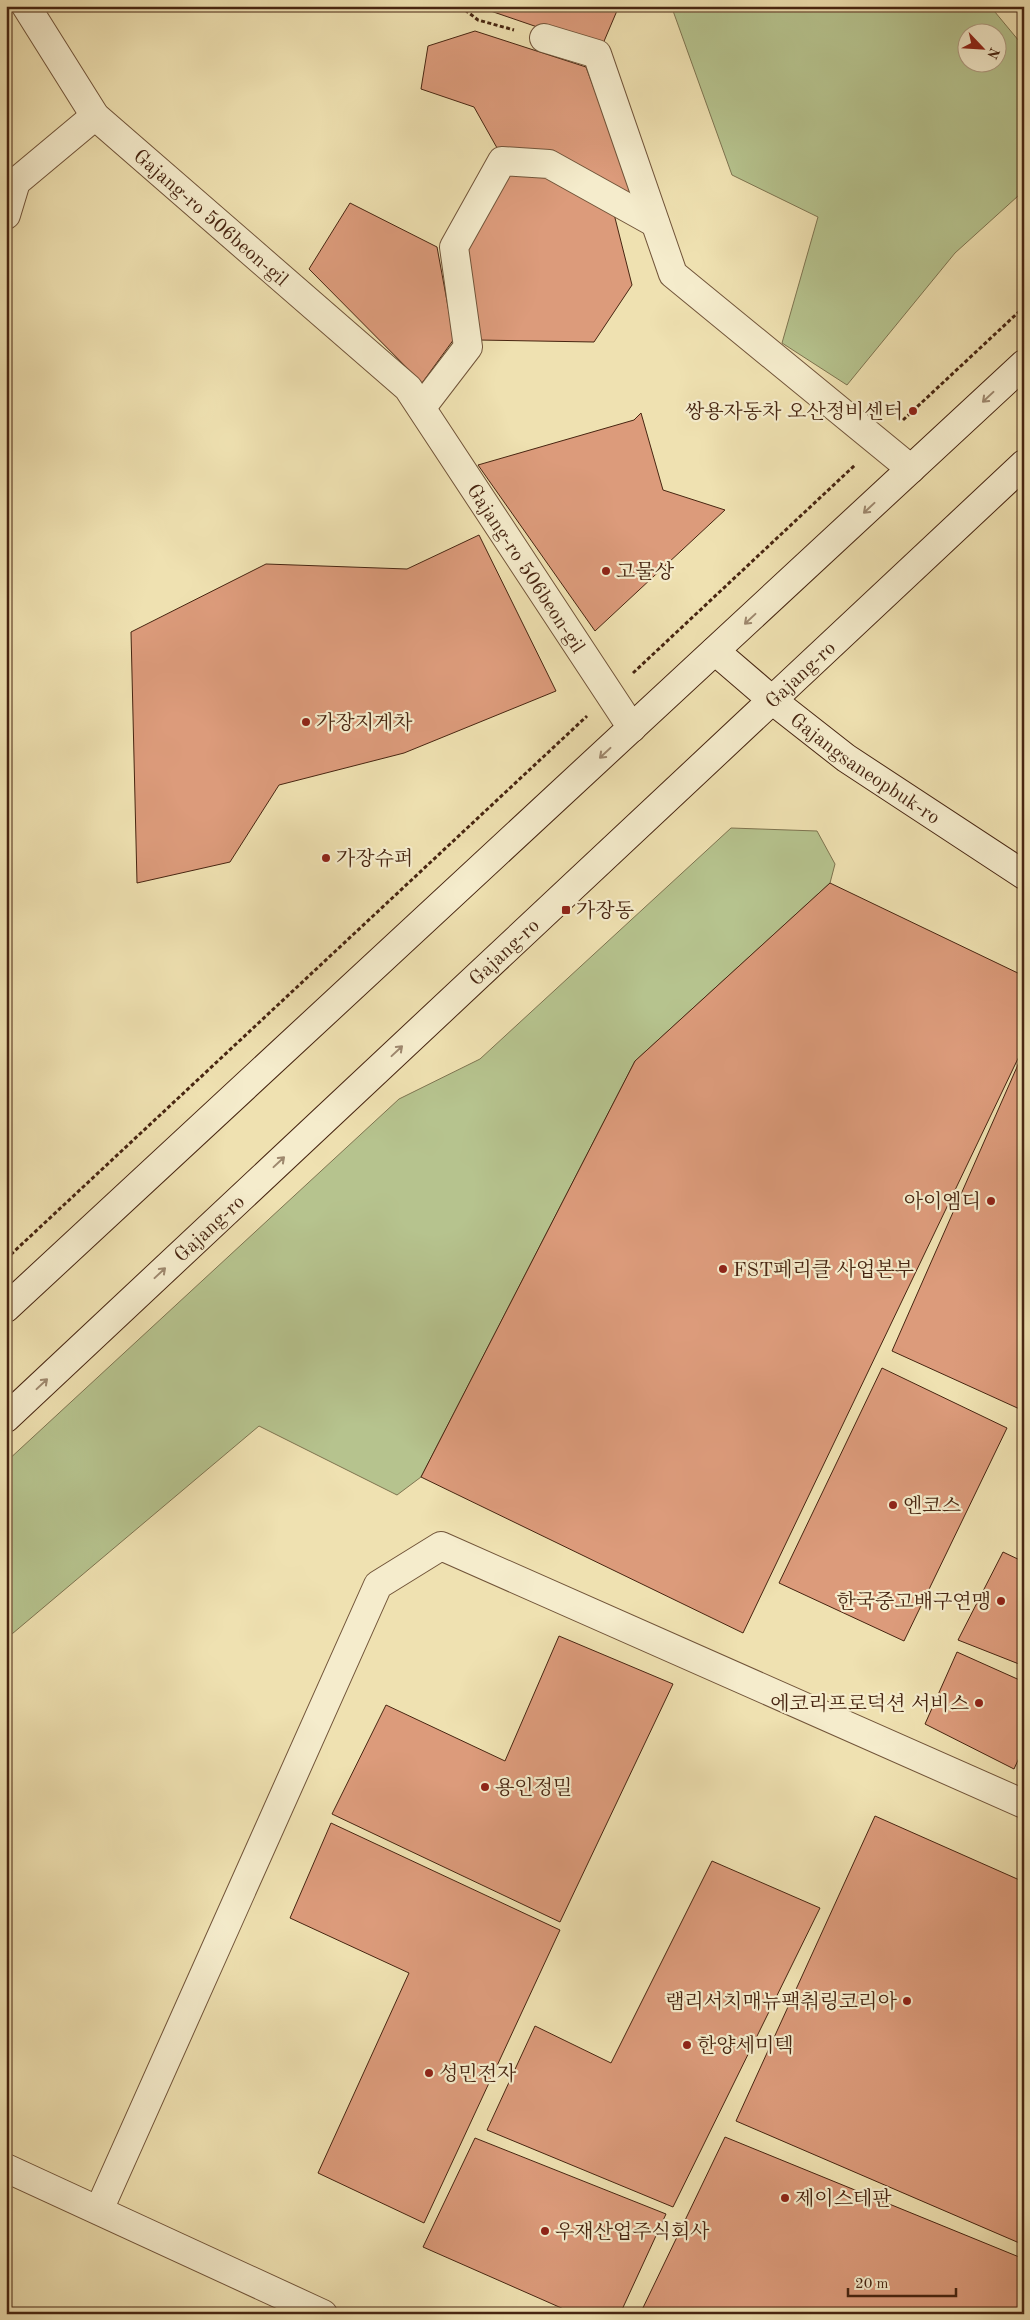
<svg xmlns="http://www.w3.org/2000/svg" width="1030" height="2320" font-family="'Old Standard TT','Noto Serif KR',serif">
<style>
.green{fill:#b6c38e;stroke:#7e7450;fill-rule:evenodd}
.building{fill:#dc9b7b;stroke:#472511}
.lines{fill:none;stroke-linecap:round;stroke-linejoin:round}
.street-casing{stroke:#715439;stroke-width:30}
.secondary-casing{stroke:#472511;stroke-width:30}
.path{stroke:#472511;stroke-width:3;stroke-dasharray:4 2.5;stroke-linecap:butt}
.street{stroke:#f5eccc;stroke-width:28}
.secondary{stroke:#f5eccc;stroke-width:28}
.oneway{stroke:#9e886e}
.poi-dot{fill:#8f2418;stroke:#f5eccc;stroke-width:2}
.labels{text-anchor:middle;stroke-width:4.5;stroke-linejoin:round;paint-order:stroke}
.street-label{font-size:20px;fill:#472511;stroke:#f5eccc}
.poi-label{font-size:20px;fill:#472511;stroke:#f5eccc;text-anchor:start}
</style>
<rect width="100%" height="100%" fill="#efe1b1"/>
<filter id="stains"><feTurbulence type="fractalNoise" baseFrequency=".004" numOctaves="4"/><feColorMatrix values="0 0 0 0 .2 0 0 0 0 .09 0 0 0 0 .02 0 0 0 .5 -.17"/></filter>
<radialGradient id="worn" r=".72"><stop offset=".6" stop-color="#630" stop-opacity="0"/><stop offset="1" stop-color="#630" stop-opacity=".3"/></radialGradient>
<path class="green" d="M674,6H990L1024,47V187L1018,196L955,253L847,385L782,343L818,217L732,175L672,8ZM968,32H998V62H968Z
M731,828L817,831L835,864L830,883L635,1061L421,1477L397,1495L259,1426L6,1639V1462L399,1099L480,1059Z"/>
<path class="building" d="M476,6H619L602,46L549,31Z
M475,31L586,67L636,201L501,155L474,107L421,89L428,46Z
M506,171L552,176L614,214L632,285L594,342L478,340L466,248Z
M350,203L437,247L454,339L422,383L309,269Z
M641,413L663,490L725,510L595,631L478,465L634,420Z
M479,535L556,691L404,753L279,785L230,862L137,883L131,632L266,564L407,569Z
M830,883L1024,976V1046L743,1633L421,1477L635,1061Z
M1024,1051V1411L892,1351Z
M882,1368L1007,1428L904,1641L779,1583Z
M1003,1552L1024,1562V1666L958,1640Z
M559,1636L673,1684L560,1922L332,1814L386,1705L505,1761Z
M957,1652L1024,1682V1747L1014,1769L925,1724Z
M875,1816L1024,1882V2245L736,2121Z
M331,1823L560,1930L424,2223L318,2173L409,1973L290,1918Z
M712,1861L820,1908L673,2207L487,2130L535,2026L611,2063Z
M725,2137L1024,2259V2314H640Z
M475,2138L666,2214L620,2314H575L423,2247Z"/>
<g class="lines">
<g class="street-casing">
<g id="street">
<path id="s1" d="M26,6L95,116L408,388L632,728"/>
<path d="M544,38L597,54L673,274L911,469"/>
<path d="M6,215L16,182L95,116"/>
<path d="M422,407L468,347L454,247L502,161L549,164L655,223"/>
<path d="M6,2168L323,2314"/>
<path d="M99,2210L378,1585L441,1546L1024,1804"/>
</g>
</g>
<g class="secondary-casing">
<g id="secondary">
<path id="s2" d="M715,651L772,700L846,758L1024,875"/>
<path d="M6,1308L1024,364"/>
<path id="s3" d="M6,1418L1024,464"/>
</g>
</g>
<path class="path" d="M460,6L478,20L514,30
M903,420L1024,307
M633,673L855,465
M6,1259L587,716"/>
<use href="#street" class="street"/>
<use href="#secondary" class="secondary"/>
</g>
<defs><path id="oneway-shaft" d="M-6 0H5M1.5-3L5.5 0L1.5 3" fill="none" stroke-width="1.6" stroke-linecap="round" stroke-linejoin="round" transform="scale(1.25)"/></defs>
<g class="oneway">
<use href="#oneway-shaft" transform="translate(988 397) rotate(137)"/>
<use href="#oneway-shaft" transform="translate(869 508) rotate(137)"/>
<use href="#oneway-shaft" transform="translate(750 619) rotate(137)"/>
<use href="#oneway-shaft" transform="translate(605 753) rotate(137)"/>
<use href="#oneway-shaft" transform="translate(397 1051) rotate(-43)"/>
<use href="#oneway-shaft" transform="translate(279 1162) rotate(-43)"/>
<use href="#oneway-shaft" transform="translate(160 1273) rotate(-43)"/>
<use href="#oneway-shaft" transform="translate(42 1384) rotate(-43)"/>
</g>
<g class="poi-dot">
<circle cx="913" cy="411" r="5"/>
<circle cx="606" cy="571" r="5"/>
<circle cx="306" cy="722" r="5"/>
<circle cx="326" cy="858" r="5"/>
<rect x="561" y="905" width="10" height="10" rx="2.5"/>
<circle cx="991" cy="1201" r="5"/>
<circle cx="723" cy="1269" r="5"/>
<circle cx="893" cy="1505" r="5"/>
<circle cx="1001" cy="1601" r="5"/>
<circle cx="979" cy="1703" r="5"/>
<circle cx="485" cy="1787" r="5"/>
<circle cx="907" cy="2001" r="5"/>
<circle cx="687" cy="2045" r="5"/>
<circle cx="429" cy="2073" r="5"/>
<circle cx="785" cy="2198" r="5"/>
<circle cx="545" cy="2231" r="5"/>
</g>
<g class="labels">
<g class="street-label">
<text dy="7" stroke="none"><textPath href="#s1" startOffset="284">Gajang-ro 506beon-gil</textPath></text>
<text dy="7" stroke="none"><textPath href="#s1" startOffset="760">Gajang-ro 506beon-gil</textPath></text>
<text dy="7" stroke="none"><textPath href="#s3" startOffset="1088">Gajang-ro</textPath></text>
<text dy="7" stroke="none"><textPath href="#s2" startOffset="191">Gajangsaneopbuk-ro</textPath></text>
<text dy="7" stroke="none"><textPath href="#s3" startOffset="682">Gajang-ro</textPath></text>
<text dy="7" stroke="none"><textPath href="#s3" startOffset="278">Gajang-ro</textPath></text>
</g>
<g class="poi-label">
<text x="903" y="418" text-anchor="end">쌍용자동차 오산정비센터</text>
<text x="616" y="578">고물상</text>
<text x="316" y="729">가장지게차</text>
<text x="336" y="865">가장슈퍼</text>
<text x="576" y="917">가장동</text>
<text x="981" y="1208" text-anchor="end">아이엠디</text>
<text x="733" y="1276">FST페리클 사업본부</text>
<text x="903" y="1512">엔코스</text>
<text x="991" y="1608" text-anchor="end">한국중고배구연맹</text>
<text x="969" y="1710" text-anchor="end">에코리프로덕션 서비스</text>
<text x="495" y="1794">용인정밀</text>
<text x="897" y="2008" text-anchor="end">램리서치매뉴팩춰링코리아</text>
<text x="697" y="2052">한양세미텍</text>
<text x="439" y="2080">성민전자</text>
<text x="795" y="2205">제이스테판</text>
<text x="555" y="2238">우재산업주식회사</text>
</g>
</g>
<rect width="1030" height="2320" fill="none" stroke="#efe1b1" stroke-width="25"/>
<rect x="8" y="8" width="1015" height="2305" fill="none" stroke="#472511" stroke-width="2.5"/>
<rect x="12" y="12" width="1005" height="2295" fill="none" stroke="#472511"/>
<g transform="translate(982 48) rotate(115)"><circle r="24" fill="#f5eccc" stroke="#af9c81"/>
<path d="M0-4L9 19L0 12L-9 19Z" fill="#8f2418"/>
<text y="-8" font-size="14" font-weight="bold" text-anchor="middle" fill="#472511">N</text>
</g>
<path d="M848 2288v8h108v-8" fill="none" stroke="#472511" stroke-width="2.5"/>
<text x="855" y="2288" font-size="15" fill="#472511" stroke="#f5eccc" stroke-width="4" paint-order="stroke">20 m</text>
<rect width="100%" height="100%" filter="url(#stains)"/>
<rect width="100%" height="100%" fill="url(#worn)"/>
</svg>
